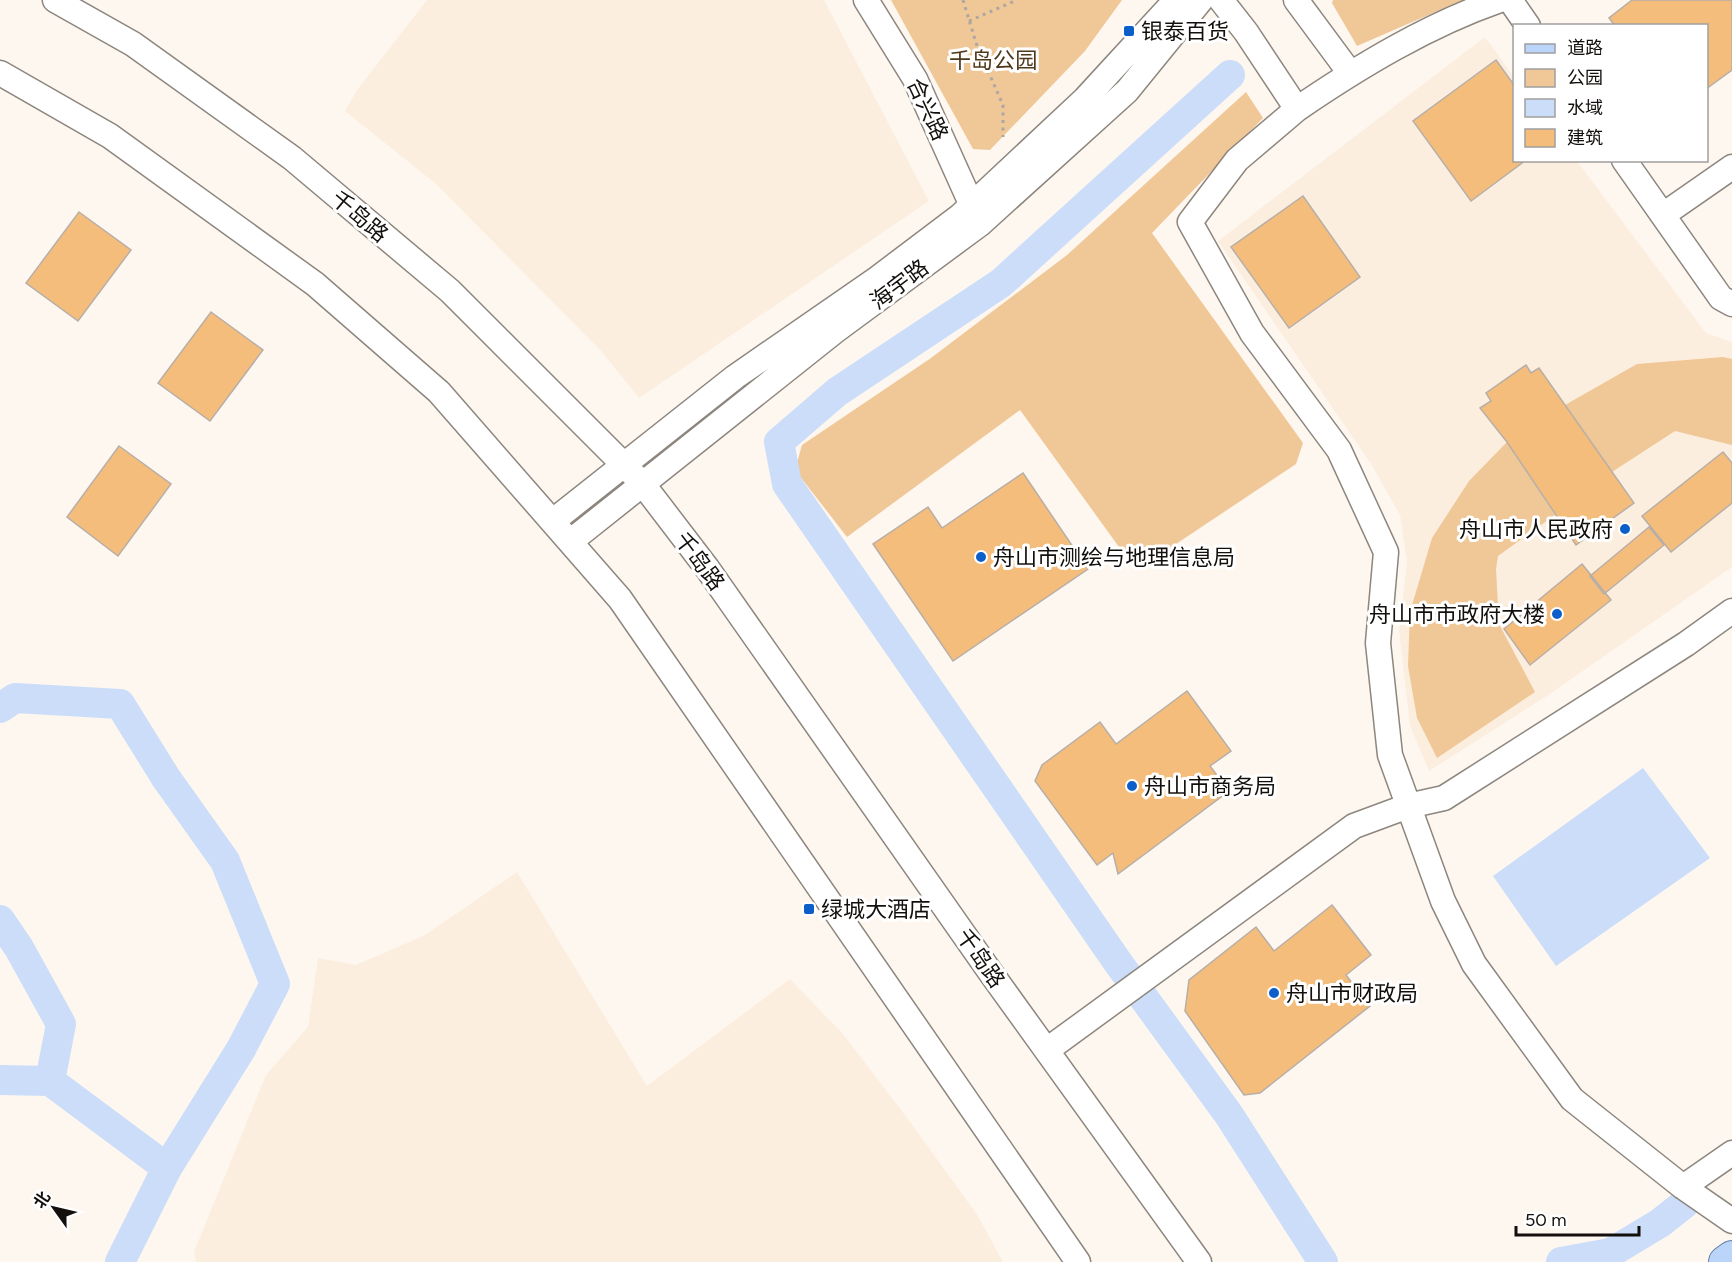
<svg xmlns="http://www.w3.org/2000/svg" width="1732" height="1262" font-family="Figtree,'Noto Sans SC',sans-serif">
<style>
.built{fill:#fceedf}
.green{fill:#f0c797}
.water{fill:#cbddf8}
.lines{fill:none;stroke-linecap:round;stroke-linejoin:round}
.river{stroke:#cbddf8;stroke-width:30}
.building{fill:#f5bd7c;stroke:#b7afa7;stroke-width:1.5}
.minor-casing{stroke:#8d867e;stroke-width:27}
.major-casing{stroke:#637da5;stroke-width:34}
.path{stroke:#ada7a1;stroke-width:3;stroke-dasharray:3 4.5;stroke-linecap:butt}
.minor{stroke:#fff;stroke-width:24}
.major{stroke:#bbd4fa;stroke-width:32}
.poi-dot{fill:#0c5ec8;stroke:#fff;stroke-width:2}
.labels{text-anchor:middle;stroke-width:6;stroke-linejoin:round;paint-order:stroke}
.poi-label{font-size:22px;fill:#120f0c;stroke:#fff;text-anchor:start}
.park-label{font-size:22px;fill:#4f381b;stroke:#fff}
.street-label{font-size:22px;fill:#120f0c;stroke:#fff}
</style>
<rect width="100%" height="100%" fill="#fef7f0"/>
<path class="built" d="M427,0H824L929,201L639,398L601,351L436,184L345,111L357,90Z
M1485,37L1514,77V160L1577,161L1706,333L1732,342V567L1550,694L1429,771L1410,726L1399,631L1407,562L1400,515L1371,464L1218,241Z
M517,872L647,1086L790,979L843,1034L911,1123L978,1216L1003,1262H196L194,1252L266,1075L308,1027L318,958L356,965L425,935Z"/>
<path class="green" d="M891,0H1122L1085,51L990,150L973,149Z
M1333,0H1463L1357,46L1332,3Z
M1246,92L1263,118L1152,233L1303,443L1296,464L1140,568L1132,565L1020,410L847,537L795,470L802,445L931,358L1067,255Z
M1723,357L1732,359V445L1675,431L1612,472L1565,405L1637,364Z
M1507,442L1555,515L1498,556L1496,569L1499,624L1535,692L1437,758L1417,718L1408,666L1410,612L1432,538L1469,481Z"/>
<path class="water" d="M1643,768L1710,858L1556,966L1493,876Z"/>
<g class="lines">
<path class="river" d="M1230,75L1001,283L837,392L779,442L787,484L1119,964L1229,1115L1323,1262
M0,708L15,698L120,704L166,778L225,861L275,984L241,1049L167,1168L120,1262
M0,920L19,948L61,1024L50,1081L167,1168
M0,1080L50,1081
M1561,1262L1610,1253L1660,1223L1684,1204"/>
</g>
<path class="building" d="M1632,0H1732V70L1706,89V26H1615L1609,18Z
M1496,60L1514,85V160H1526L1471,201L1413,121Z
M1303,196L1360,277L1289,328L1231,247Z
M79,212L131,250L78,321L26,283Z
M211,312L263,350L210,421L158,383Z
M1526,365L1531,373L1539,368L1634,503L1576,545L1507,442L1480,408L1491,401L1486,393Z
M119,446L171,484L118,556L67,517Z
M1723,452L1732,463V503L1671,552L1642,516Z
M1023,473L1088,569L953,661L873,544L928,507L942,528Z
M1649,527L1664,545L1604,594L1590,576Z
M1582,564L1611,600L1530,665L1504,629Z
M1582,564L1611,600L1530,665L1504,629Z
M1187,691L1231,751L1210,766L1229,791L1118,874L1113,853L1097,865L1035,781L1042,765L1100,722L1116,744Z
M1332,905L1371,955L1346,975L1370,1006L1260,1093L1244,1095L1185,1011L1189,980L1256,927L1274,951Z"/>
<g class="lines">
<g class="minor-casing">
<path id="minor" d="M55,0L133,44L292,158L450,291L642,483L707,568L993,976L1199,1262
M866,0L915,79L978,219
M1221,0L1246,32L1297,109L1237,160L1190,222L1252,333L1339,450L1386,552L1378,643L1390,755L1443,901L1474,964L1572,1099L1683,1187L1732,1221
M1296,0L1350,73
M1510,0L1528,26
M0,73L110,136L315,284L439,392L620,599L1078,1262
M1297,109C1360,66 1428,25 1500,0
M1624,160L1721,298L1732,304
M1663,215L1732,167
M553,521L735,377L878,278L960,216L1085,99L1176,0
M571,541L835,331L980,224L1127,91L1201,0
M1047,1050L1354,826L1408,806L1444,798L1686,644L1732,611
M1683,1187L1732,1153"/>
</g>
<g class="major-casing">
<path id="major" d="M1725,1262L1732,1257"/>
</g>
<path class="path" d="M963,0L977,46L1003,105V137
M969,21L1017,0"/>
<use href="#minor" class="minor"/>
<use href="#major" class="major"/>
</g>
<g class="poi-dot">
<rect x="1123" y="25" width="12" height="12" rx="3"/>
<circle cx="1625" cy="529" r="6"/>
<circle cx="981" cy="557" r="6"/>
<circle cx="1557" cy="614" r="6"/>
<circle cx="1132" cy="786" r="6"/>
<rect x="803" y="903" width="12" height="12" rx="3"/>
<circle cx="1274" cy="993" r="6"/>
</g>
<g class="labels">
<g class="poi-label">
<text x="1141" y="39">银泰百货</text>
<text x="1613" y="537" text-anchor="end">舟山市人民政府</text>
<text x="993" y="565">舟山市测绘与地理信息局</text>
<text x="1545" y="622" text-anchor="end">舟山市市政府大楼</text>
<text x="1144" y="794">舟山市商务局</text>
<text x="821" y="917">绿城大酒店</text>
<text x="1286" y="1001">舟山市财政局</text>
</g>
<g class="park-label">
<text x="993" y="68">千岛公园</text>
</g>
<g class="street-label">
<text transform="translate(928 109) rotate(65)" y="8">合兴路</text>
<text transform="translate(360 216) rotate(40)" y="8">千岛路</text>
<text transform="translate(899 284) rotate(-37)" y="8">海宇路</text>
<text transform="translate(700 561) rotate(53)" y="8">千岛路</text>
<text transform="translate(981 958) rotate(55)" y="8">千岛路</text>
</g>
</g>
<rect x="1513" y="24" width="195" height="138" fill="#ffffff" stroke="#a09f9e" stroke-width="1.5"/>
<rect x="1525" y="44" width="30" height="9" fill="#bbd4fa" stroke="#a09f9e" stroke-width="1.5"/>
<text x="1567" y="54" font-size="18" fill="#120f0c">道路</text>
<rect x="1525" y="69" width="30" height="18" fill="#f0c797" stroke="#a09f9e" stroke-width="1.5"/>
<text x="1567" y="84" font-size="18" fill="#120f0c">公园</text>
<rect x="1525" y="99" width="30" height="18" fill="#cbddf8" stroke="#a09f9e" stroke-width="1.5"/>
<text x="1567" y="114" font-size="18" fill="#120f0c">水域</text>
<rect x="1525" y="129" width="30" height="18" fill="#f5bd7c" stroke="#a09f9e" stroke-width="1.5"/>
<text x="1567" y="144" font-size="18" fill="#120f0c">建筑</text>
<g transform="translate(54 1208) rotate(304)" stroke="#ffffff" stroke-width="4.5" paint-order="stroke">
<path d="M0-4.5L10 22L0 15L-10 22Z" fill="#120f0c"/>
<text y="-9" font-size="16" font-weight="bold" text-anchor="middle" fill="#120f0c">北</text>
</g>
<path d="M1516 1226v9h123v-9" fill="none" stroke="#120f0c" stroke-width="3"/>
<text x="1525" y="1226" font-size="18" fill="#120f0c" stroke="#ffffff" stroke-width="4.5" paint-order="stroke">50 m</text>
</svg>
